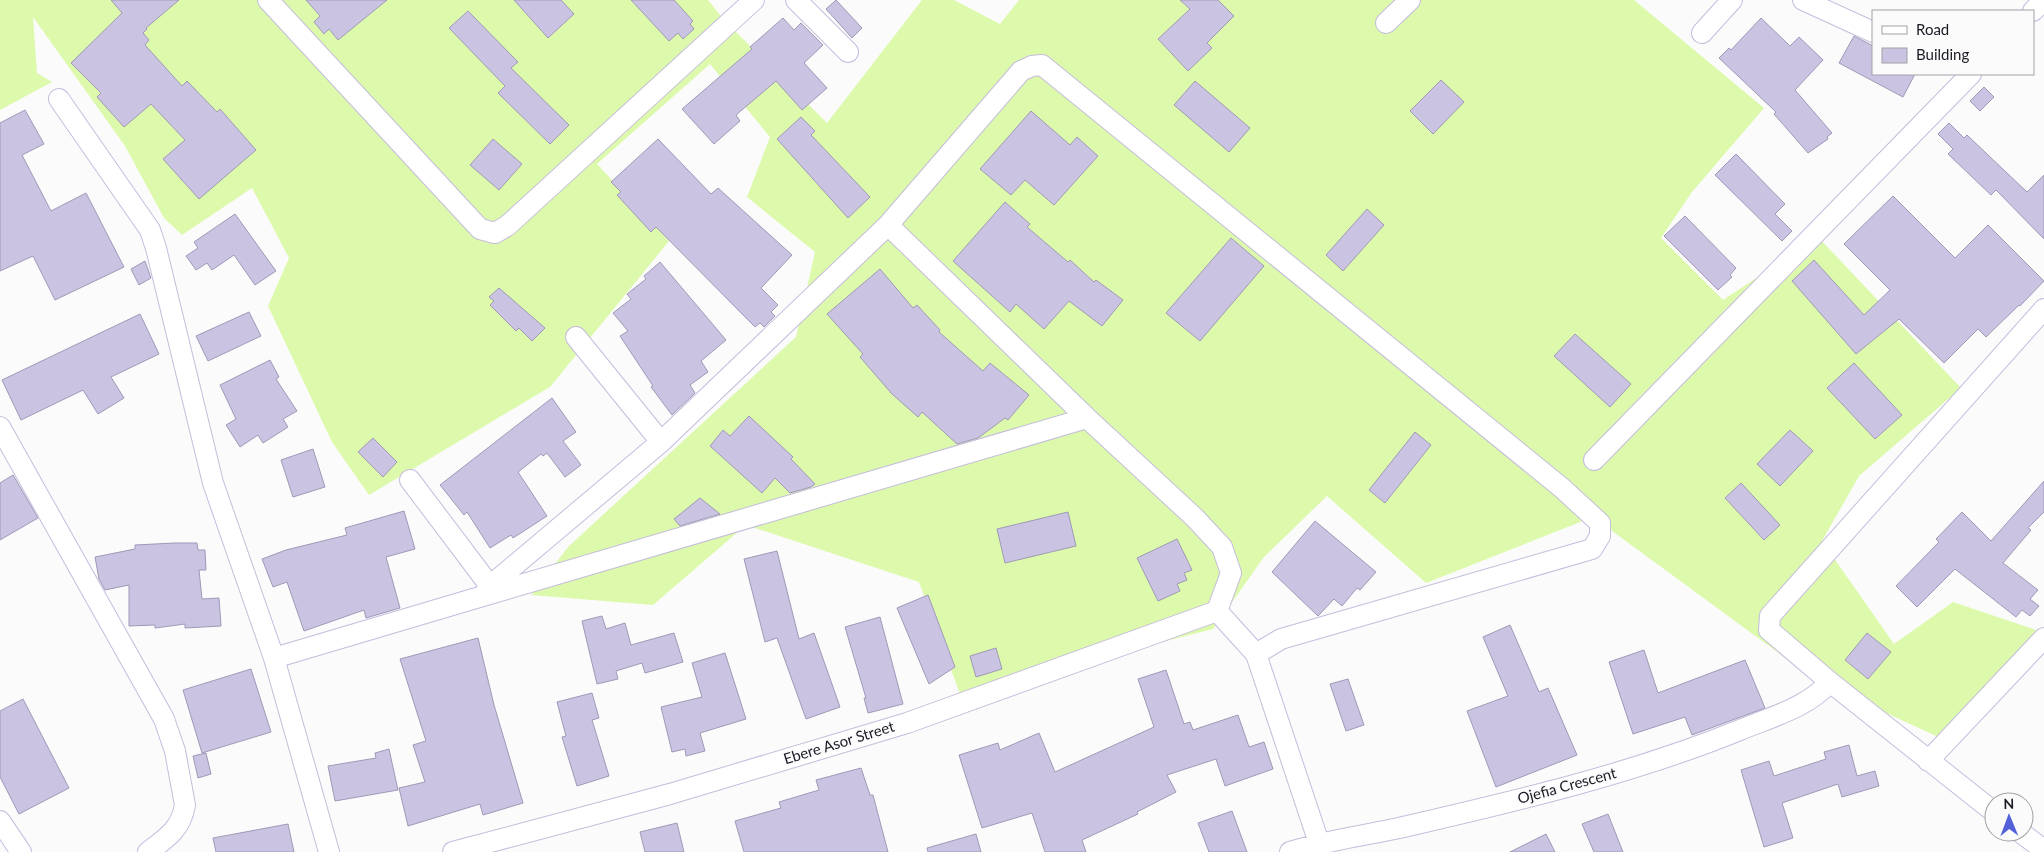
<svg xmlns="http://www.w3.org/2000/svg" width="2044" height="852" font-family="Lato,sans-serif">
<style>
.grass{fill:#ddf9ac}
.building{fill:#cac3e2;stroke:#9f99b7}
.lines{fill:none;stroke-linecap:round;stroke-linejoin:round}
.minor-casing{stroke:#c4bddc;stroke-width:22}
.minor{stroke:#fff;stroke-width:20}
.labels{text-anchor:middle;stroke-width:4;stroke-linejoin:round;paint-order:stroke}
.street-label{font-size:15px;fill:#1c1925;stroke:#fbfbfb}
</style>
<rect width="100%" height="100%" fill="#fbfbfb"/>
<path class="grass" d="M0,0H708L724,20L827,123L922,0H954L1000,24L1019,0H1634L1764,108L1692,192L1661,238L1723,300L1818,237L1961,388L1859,476L1822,541L1894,644L1953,602L2036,630L1949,742L1817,681L1593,517L1426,583L1327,496L1264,557L1213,629L960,694L919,582L746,525L653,605L531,595L568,547L796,337L815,252L747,197L770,137L710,64L597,164L669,241L550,387L369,495L332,442L268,306L289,258L252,188L182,235L164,218L125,146L33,17L37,73L52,82L0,110Z"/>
<path class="building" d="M111,0H179L146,28L147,29L143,33L149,40L145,45L182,86L187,81L217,112L220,109L256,150L199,199L163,159L185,140L151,104L124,127L97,97L101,93L71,63L122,13Z
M306,0H387L338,40L329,29L324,34L314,22L320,16Z
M514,0H561L574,14L548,38Z
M631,0H674L693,21L690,24L694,29L683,39L678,33L669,41Z
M836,0L862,28L852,38L826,9Z
M1180,0H1218L1234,16L1207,43L1212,48L1188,71L1158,39L1190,9Z
M468,11L518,62L511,68L569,125L550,144L498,93L505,86L449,28Z
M783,18L794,30L801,23L823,45L804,63L827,88L802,110L776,81L736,115L740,121L714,144L682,109L752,49L750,47Z
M1761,18L1790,46L1799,37L1823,60L1795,90L1832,133L1827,137L1828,139L1808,153L1774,114L1776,112L1719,58L1729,48L1731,50Z
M1854,36L1873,46V74H1915L1903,97L1839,63Z
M1441,80L1464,102L1433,134L1410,111Z
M1195,81L1250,128L1229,152L1174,105Z
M1984,87L1994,97L1980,111L1970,101Z
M25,110L44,144L22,155L51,211L86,193L124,267L55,300L33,256L0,271V123Z
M1031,111L1070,145L1077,137L1098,156L1054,205L1025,180L1011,195L980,169Z
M801,117L815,131L811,135L870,197L848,218L777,139Z
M1949,123L1964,138L1967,135L2027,192L2044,175V239L1996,190L1991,195L1948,154L1953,149L1938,134Z
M493,139L522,164L499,190L470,165Z
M658,139L711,194L718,188L792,255L761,288L778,305L771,312L775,316L764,327L760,323L755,327L656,227L651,232L617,195L621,192L611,182Z
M1736,154L1785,204L1775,214L1792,231L1782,241L1715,175Z
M1893,196L1955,258L1988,225L2044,281L2020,306L2019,305L1986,337L1978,329L1944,363L1899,319L1856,354L1792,281L1814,260L1864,315L1890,290L1844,244Z
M1005,202L1030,224L1027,227L1068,262L1070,260L1094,282L1096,280L1123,300L1102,326L1069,301L1044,329L1016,304L1010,312L953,261Z
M1367,209L1384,225L1343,271L1326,255Z
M235,214L276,271L255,285L234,255L212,270L207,263L196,270L186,256L198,248L194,242Z
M1685,216L1736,268L1730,275L1732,277L1718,290L1664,236Z
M1231,238L1264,266L1200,341L1166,313Z
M145,261L151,278L139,285L131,269Z
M660,262L726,340L701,361L708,372L690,385L695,393L672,415L651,387L653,386L620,336L628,331L613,313L631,299L627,294L646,279L644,276Z
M880,269L913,308L917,305L940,330L939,332L983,371L990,363L1029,395L1008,420L1005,418L978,438L957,444L922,412L918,417L892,394L860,357L863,354L827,314Z
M499,288L545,328L532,341L519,328L516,331L490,305L494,301L489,297Z
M249,312L261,336L208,361L196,336Z
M140,314L159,354L111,377L124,398L98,414L83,390L21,420L2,380Z
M1575,334L1631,384L1610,407L1554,356Z
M270,360L279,377L276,379L297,411L283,419L288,427L263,443L258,435L240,447L226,425L236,419L220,385Z
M1854,363L1902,415L1875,439L1827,388Z
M552,398L576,432L563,441L581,465L565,477L547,453L543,456L541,454L518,472L547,516L513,538L511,535L490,548L467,512L464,515L440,485Z
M749,416L793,457L791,459L815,484L811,487L790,493L775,478L762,493L710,446L723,430L730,436Z
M1790,430L1813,451L1780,486L1757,464Z
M1415,432L1431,445L1385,503L1369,490Z
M373,438L397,462L383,477L358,452Z
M313,449L325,487L293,497L281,460Z
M13,475L38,518L0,540V483Z
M2044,481V512L2028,528L2031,530L2003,563L2038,590L2030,599L2039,606L2030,616L2022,610L2016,617L1955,569L1917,607L1896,586L1939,542L1936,539L1962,512L1991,541Z
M1741,483L1780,525L1764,540L1725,498Z
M700,498L720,514L680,526L674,519Z
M404,511L415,549L386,557L400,608L366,618L364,610L304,631L287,582L273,587L262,559L286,550L347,535L345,528Z
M1068,512L1076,546L1005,563L997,529Z
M1315,521L1376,572L1360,590L1357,588L1342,606L1334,599L1318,616L1272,572Z
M1177,539L1192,570L1184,573L1187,580L1177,584L1180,591L1158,601L1137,558Z
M174,543H197L198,550H205L206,570H199L202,599L219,598L221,626L185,628V624L155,628V625L129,626V585L105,590L99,579L95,557L135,549V545Z
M777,551L799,639L814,633L840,707L806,719L777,638L765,642L744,559Z
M928,595L955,667L929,684L897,608Z
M602,616L606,629L625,623L631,645L674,633L683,662L645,673L642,663L616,671L618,679L597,684L582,621Z
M880,617L903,704L868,713L864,698H866L845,627Z
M1510,625L1539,692L1548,688L1577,755L1496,787L1467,711L1508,696L1483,637Z
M1867,633L1891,652L1868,679L1845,660Z
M478,638L494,705L523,803L483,815L480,804L408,826L399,788L425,782L413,745L426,741L400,659Z
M996,648L1002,669L976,677L970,656Z
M1644,650L1658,693L1745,660L1765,708L1692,735L1685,717L1633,734L1609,662Z
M725,653L746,719L700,733L705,751L686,756L685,749L672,752L661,707L702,697L692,663Z
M251,669L271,732L202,753L183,690Z
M1166,670L1184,724L1190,722L1193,730L1238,715L1249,747L1264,742L1273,769L1225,786L1216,759L1167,775L1176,792L1137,812L1138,814L1082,840L1086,852H1045L1032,813L982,828L959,755L998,743L1000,750L1039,733L1055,772L1154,727L1138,679Z
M1348,679L1364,725L1346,731L1330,684Z
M592,693L599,718L592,720L609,776L577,786L562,737L566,736L557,702Z
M23,699L69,788L19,814L0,777V711Z
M1849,745L1857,776L1875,771L1879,786L1842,797L1838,784L1782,803L1793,838L1764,847L1741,770L1769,761L1774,776L1826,759L1824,752Z
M389,749L398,790L335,801L328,766L376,758L375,753Z
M206,753L211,774L198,778L193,756Z
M861,768L870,795H873L888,852H744L735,821L781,808L779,802L819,790L816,780Z
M1232,811L1247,852H1209L1198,823Z
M1608,814L1623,852H1594L1582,824Z
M677,823L684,852H645L640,832Z
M288,824L294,852H216L213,838Z
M976,834L981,852H928L927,848Z
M1546,834L1555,852H1510Z"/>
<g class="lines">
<g class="minor-casing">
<path id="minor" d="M268,0L480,229L495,233L507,226L754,0
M796,0L848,52
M1803,0L1873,32
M2033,11L2044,0
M1386,23L1410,0
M1702,33L1732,0
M59,99L150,230L156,248L213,483L274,658L329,852
M888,225L1087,418L1195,518L1222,547L1231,573L1217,611L1256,654L1322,852
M576,337L661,442
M0,427L164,719L175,751L185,805C181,829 167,838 148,852
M1594,460L1971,74
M410,480L490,586
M483,596L1087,418
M274,658L483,596L490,586L661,442L888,225L1021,71L1032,66L1042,65L1562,488L1600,523V536L1592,549L1281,639L1256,654
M1928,761L2044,638
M1994,812L1830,682L1769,630L1770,616L2044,309
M0,821L21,852
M2020,832L2044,850
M453,852L670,794L907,723L1217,611
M1290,852C1330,839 1371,835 1412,825C1524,799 1634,773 1740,730C1771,717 1807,708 1830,682"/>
</g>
<use href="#minor" class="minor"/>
</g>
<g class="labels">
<g class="street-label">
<text transform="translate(839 743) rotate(-17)" y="5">Ebere Asor Street</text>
<text transform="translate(1567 786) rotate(-15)" y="5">Ojefia Crescent</text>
</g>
</g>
<rect x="1872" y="10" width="162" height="65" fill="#fbfbfb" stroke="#a2a1a5"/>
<rect x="1882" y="26" width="25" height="8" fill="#ffffff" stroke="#a2a1a5"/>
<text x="1916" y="35" font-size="15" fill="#1c1925">Road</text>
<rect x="1882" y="48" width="25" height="15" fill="#cac3e2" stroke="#a2a1a5"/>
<text x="1916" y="60" font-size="15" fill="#1c1925">Building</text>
<g transform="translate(2009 817) rotate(359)"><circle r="24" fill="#fbfbfb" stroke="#a2a1a5"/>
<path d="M0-4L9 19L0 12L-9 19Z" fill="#5362d8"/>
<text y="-8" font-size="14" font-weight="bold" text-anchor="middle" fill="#1c1925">N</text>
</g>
</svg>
